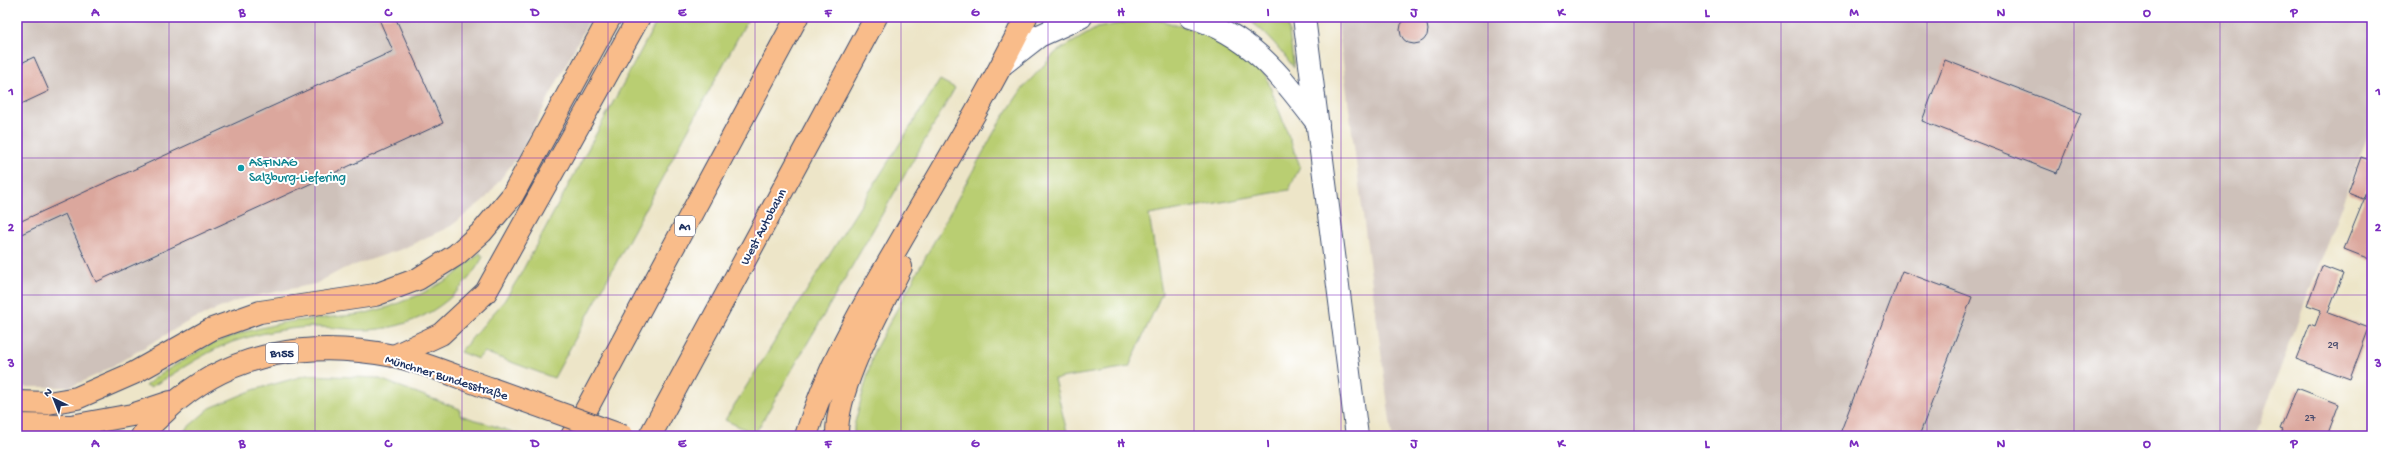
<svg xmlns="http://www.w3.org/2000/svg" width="2389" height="453" font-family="'Gochi Hand',sans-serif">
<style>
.industrial{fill:#cec1ba}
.green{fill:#b9ce72;stroke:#6a7e68}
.building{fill:#dba79d}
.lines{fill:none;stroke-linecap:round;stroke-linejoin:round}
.minor-casing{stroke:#3a4a6e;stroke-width:24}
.major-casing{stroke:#3a4a6e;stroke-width:24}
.highway-casing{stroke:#3a4a6e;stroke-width:24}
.minor{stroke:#fff;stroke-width:22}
.major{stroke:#f9bc8a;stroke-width:22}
.highway{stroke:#f9bc8a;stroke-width:22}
.major-bridge-casing{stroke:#3a4a6e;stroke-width:24;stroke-linecap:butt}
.major-bridge{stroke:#f9bc8a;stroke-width:22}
.grid{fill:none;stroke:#7b2cbf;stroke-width:1;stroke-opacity:0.55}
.culture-dot{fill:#0f9aa8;stroke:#fff;stroke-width:1.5}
.labels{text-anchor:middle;stroke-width:4;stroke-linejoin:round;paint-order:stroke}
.number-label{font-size:11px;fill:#4b4d6e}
.shield{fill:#fff;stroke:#5f6d8e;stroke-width:1}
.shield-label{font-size:12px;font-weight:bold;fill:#1b2f5e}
.culture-label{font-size:13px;fill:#0d838f;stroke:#fff;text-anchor:start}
.street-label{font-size:13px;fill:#1b2f5e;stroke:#fff}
.neatline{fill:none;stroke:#7b2cbf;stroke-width:1.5}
.grid-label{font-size:13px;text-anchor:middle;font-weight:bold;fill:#7b2cbf}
</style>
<rect width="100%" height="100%" fill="#fff"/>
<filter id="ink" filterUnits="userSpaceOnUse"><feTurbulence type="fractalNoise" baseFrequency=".025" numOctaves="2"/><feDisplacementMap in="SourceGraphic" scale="8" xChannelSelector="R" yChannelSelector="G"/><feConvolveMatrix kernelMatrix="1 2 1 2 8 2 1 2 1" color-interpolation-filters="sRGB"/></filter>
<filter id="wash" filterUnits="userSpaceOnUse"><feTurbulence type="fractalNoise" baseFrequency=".012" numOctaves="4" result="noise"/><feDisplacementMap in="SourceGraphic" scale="16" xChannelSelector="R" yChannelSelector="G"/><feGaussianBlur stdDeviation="0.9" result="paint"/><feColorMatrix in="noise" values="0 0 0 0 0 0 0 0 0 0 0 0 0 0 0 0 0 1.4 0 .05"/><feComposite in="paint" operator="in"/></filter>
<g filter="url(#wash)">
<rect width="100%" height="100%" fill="#ede5c8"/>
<path class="industrial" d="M17,17H591L519,155L486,198L451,226L402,249L343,269L315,284L241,299L189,321L99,374L70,387H17Z
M1337,17H2372V124L2255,436H1392Z"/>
<path class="green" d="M659,17H749L554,378L484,352L478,359L460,352L504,301L519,277Z
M1244,17H1287L1294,68C1280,49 1264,29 1244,17Z
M1150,18L1196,30L1239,50L1266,76L1300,166L1289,190L1149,215L1162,293L1129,367L1054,379L1068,436H854V426L874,351L998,125L1022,89L1056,52L1097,28Z
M940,80L955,88L755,434L725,420Z
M480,253L483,257C457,303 414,331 359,330C345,329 331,327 317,327C294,327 267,332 245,338C211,347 181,370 151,387L145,386L160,374L211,344L244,332L286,322L362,314L389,307L421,294L452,277Z
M307,375L377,378L460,409V415L522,435L178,436L210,408L253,390Z"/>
<g id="blocks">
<path class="building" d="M1400 30a14 14 0 1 1 28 0a14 14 0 1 1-28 0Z
M378,17H395L443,123L96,282L65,214L17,236V223L393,51Z
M34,57L49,91L17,106V65Z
M1945,60L2081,113L2057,173L1922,121Z
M2361,157L2372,161V175L2363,199L2348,193Z
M2372,180V260L2344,249Z
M2322,266L2343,274L2328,313L2369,328L2350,379L2296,359L2310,324L2315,326L2321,310L2307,305Z
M1902,271L1972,297L1919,436H1839Z
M2297,388L2339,404L2327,436H2280L2283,430L2280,429Z"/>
</g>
</g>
<g filter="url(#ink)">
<use href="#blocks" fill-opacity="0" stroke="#3a4a6e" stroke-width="1"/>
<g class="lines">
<g class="minor-casing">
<path id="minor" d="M1191,17C1251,35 1281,76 1318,124
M1304,17L1357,436
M1003,64L1039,36L1081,17"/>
</g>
<g class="major-casing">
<path id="major" d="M17,425L71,426L132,415L171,402
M142,436C149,425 160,417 169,408C231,350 313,340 394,356C424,362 462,379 492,389"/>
</g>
<g class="highway-casing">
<path id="highway" d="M394,356L441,334L486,292L639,17
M17,402L48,403L77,398L134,373L212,329L260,312L375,295L418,279L456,255L482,232L512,196L610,17
M572,436L797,17
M650,436L876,17
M806,436C826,370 860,311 895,251C939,174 987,97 1026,17
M837,436C836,386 879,312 901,267"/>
</g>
<use href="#minor" class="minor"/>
<use href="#major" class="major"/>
<use href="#highway" class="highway"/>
<g class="major-bridge-casing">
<path id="major-bridge" d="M492,389L623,436"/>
</g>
<use href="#major-bridge" class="major-bridge"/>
</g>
</g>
<path class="grid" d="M169,17V436M315,17V436M462,17V436M608,17V436M755,17V436M901,17V436M1048,17V436M1194,17V436M1341,17V436M1488,17V436M1634,17V436M1781,17V436M1927,17V436M2074,17V436M2220,17V436M17,158H2372M17,295H2372"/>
<circle class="culture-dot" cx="241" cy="168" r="4"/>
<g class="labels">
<g class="number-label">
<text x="2333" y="348">29</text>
<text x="2310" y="421">27</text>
</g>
<g class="shield">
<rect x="675" y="216" width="20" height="20" rx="3"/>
<rect x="266" y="343" width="32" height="20" rx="3"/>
</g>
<g class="shield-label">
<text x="685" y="230">A1</text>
<text x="282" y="357">B155</text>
</g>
<g class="culture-label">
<text x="249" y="166">ASFINAG<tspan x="249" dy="15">Salzburg-Liefering</tspan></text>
</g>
<g class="street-label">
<text transform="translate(762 226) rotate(-62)" y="5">West Autobahn</text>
<text transform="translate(447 376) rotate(17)" y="5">Münchner Bundesstraße</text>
</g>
</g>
<rect width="2389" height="453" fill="none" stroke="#fff" stroke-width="44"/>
<g transform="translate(54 399) rotate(317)" stroke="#ffffff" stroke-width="3" paint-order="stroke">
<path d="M0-3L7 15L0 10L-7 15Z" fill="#1b2f5e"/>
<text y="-6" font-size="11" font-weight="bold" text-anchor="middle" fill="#1b2f5e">N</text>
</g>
<rect x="22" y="22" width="2345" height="409" class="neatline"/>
<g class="grid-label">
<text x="95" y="16">A</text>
<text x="242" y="16">B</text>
<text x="388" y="16">C</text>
<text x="535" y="16">D</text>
<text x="682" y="16">E</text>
<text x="828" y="16">F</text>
<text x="975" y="16">G</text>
<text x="1121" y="16">H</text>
<text x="1268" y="16">I</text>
<text x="1414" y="16">J</text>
<text x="1561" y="16">K</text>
<text x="1707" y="16">L</text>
<text x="1854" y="16">M</text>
<text x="2001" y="16">N</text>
<text x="2147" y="16">O</text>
<text x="2294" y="16">P</text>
<text x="11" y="95">1</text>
<text x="2378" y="95">1</text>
<text x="11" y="231">2</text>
<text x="2378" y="231">2</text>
<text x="11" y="367">3</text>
<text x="2378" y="367">3</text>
<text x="95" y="447">A</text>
<text x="242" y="447">B</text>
<text x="388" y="447">C</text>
<text x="535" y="447">D</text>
<text x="682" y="447">E</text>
<text x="828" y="447">F</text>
<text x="975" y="447">G</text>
<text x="1121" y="447">H</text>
<text x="1268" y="447">I</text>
<text x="1414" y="447">J</text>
<text x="1561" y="447">K</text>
<text x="1707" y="447">L</text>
<text x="1854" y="447">M</text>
<text x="2001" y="447">N</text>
<text x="2147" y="447">O</text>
<text x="2294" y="447">P</text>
</g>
</svg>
